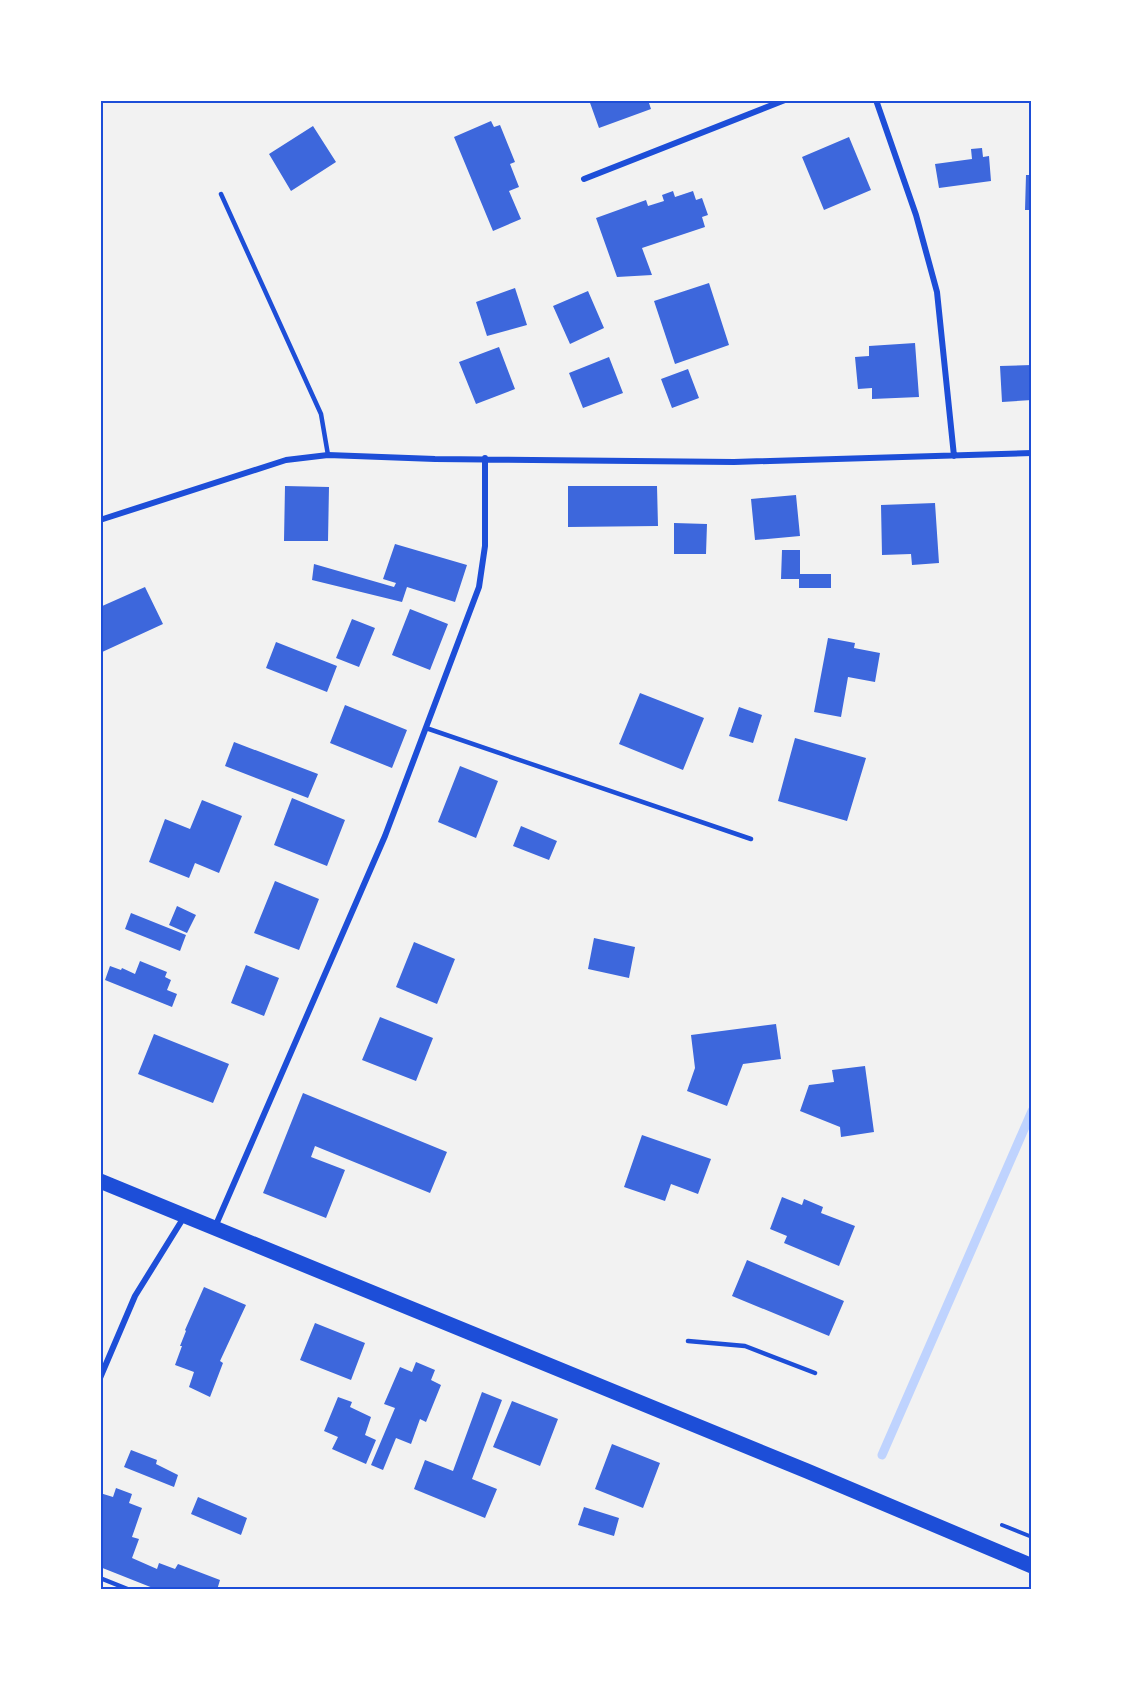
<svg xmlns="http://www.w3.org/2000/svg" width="1132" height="1690" font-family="Overpass,sans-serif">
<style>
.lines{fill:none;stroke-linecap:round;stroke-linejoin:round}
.stream{stroke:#bfd3fe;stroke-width:9}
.building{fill:#3d67dc}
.path{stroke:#1d4ed8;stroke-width:4}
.service{stroke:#1d4ed8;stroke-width:4.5}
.minor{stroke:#1d4ed8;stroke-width:6}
.primary{stroke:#1d4ed8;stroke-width:15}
.neatline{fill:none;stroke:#1d4ed8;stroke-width:2}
</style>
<rect width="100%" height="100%" fill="#f2f2f2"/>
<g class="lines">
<path class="stream" d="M882,1455L1032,1111"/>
</g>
<path class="building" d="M589,100H648L651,109L599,128Z
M491,121L494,127L500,125L515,162L510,164L519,187L509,191L521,219L493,231L454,137Z
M313,126L336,162L291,191L269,154Z
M849,137L871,190L824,210L802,157Z
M982,148L983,157L989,156L991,181L939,188L935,164L972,159L971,149Z
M1026,175H1032V210H1025Z
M673,191L675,197L693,191L696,200L702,198L708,215L702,217L705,227L642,248L652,275L617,277L596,218L646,200L648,206L664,201L662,195Z
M709,283L729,345L675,364L654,301Z
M515,288L527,325L487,336L476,302Z
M588,291L604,328L570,344L553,306Z
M915,343L919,397L872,399V388L858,389L855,357L869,356V346Z
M499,347L515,389L476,404L459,362Z
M609,357L623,393L583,408L569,373Z
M1032,365V400L1002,402L1000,366Z
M688,369L699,398L672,408L661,379Z
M285,486L329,487L328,541H284Z
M568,486H657L658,526L568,527Z
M796,495L800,536L755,540L751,499Z
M935,503L939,563L912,565L911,554L882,555L881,505Z
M674,523L707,524L706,554H674Z
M395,544L467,565L455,602L407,587L402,602L312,580L314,564L394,587L396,583L383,579Z
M782,550H800V574H831V588H799V579H781Z
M145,587L163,624L100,653V607Z
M410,609L448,624L430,670L392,655Z
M352,619L375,628L359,667L336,658Z
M828,638L855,643L854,648L880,653L875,682L848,677L841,717L814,712Z
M276,642L337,666L327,692L266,668Z
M640,693L704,718L683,770L619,744Z
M345,705L407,730L392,768L330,743Z
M739,707L762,715L753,743L729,736Z
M795,738L866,758L847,821L778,801Z
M234,742L318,774L308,798L225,766Z
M460,766L498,781L476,838L438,822Z
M292,798L345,820L327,866L274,845Z
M202,800L242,816L219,873L195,863L189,878L149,862L165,819L190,829Z
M521,826L557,841L549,860L513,846Z
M275,881L319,899L299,950L254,933Z
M177,906L196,915L187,933L169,925Z
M131,913L186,935L180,951L125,929Z
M594,938L635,947L629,978L588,969Z
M414,942L455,959L437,1004L396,987Z
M140,961L167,972L165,977L171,980L167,990L177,994L172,1007L105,980L110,966L121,970L122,968L135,974Z
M246,965L279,978L264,1016L231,1003Z
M380,1017L433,1038L416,1081L362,1060Z
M776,1024L781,1059L743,1064L727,1106L687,1091L695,1068L691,1035Z
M154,1034L229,1064L213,1103L138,1074Z
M865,1066L874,1132L841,1137L840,1127L800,1111L809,1085L834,1082L832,1070Z
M303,1093L447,1152L430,1193L315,1146L311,1157L345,1170L326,1218L263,1193Z
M642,1135L711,1159L698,1194L671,1184L665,1201L624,1187Z
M782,1197L802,1205L804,1199L823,1207L821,1213L855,1226L839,1266L784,1243L787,1236L770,1229Z
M747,1260L844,1301L829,1336L732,1296Z
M204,1287L246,1305L220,1361L223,1363L210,1397L189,1387L194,1372L175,1365L182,1346H180L186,1331L185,1330Z
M315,1323L365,1343L351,1380L300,1360Z
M416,1362L435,1370L431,1380L441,1385L426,1422L420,1419L411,1444L396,1438L383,1470L371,1465L395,1408L384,1404L400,1367L412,1372Z
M482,1392L502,1400L472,1479L497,1489L485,1518L414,1489L425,1460L453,1471Z
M338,1397L352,1402L350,1407L371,1417L365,1435L376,1440L366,1464L332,1449L338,1437L324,1431Z
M512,1401L558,1419L540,1466L493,1447Z
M612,1444L660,1463L643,1508L595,1489Z
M131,1450L157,1460L156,1464L178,1475L174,1487L124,1467Z
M116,1488L132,1494L129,1503L142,1508L132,1537L139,1539L132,1558L157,1569L159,1563L175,1569L178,1564L220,1580L217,1590H158L100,1567V1493L113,1497Z
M198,1497L247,1518L241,1535L191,1514Z
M584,1507L619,1518L614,1536L578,1525Z"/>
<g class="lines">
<path class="path" d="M1002,1525L1032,1537"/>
<path class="service" d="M221,194L321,414L328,455
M426,728L751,839
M688,1341L745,1346L815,1373
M100,1578L130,1590"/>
<path class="minor" d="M876,100L916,215L937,292L954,456
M584,179L785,100
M100,520L286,460L328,455L435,459L734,462L1032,453
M215,1227L385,836L479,587L485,546V458
M100,1378L135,1296L184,1217"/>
<path class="primary" d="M100,1181L807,1471L1032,1566"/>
</g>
<rect width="1132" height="1690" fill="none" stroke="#ffffff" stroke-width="204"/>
<rect x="102" y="102" width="928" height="1486" class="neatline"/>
</svg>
